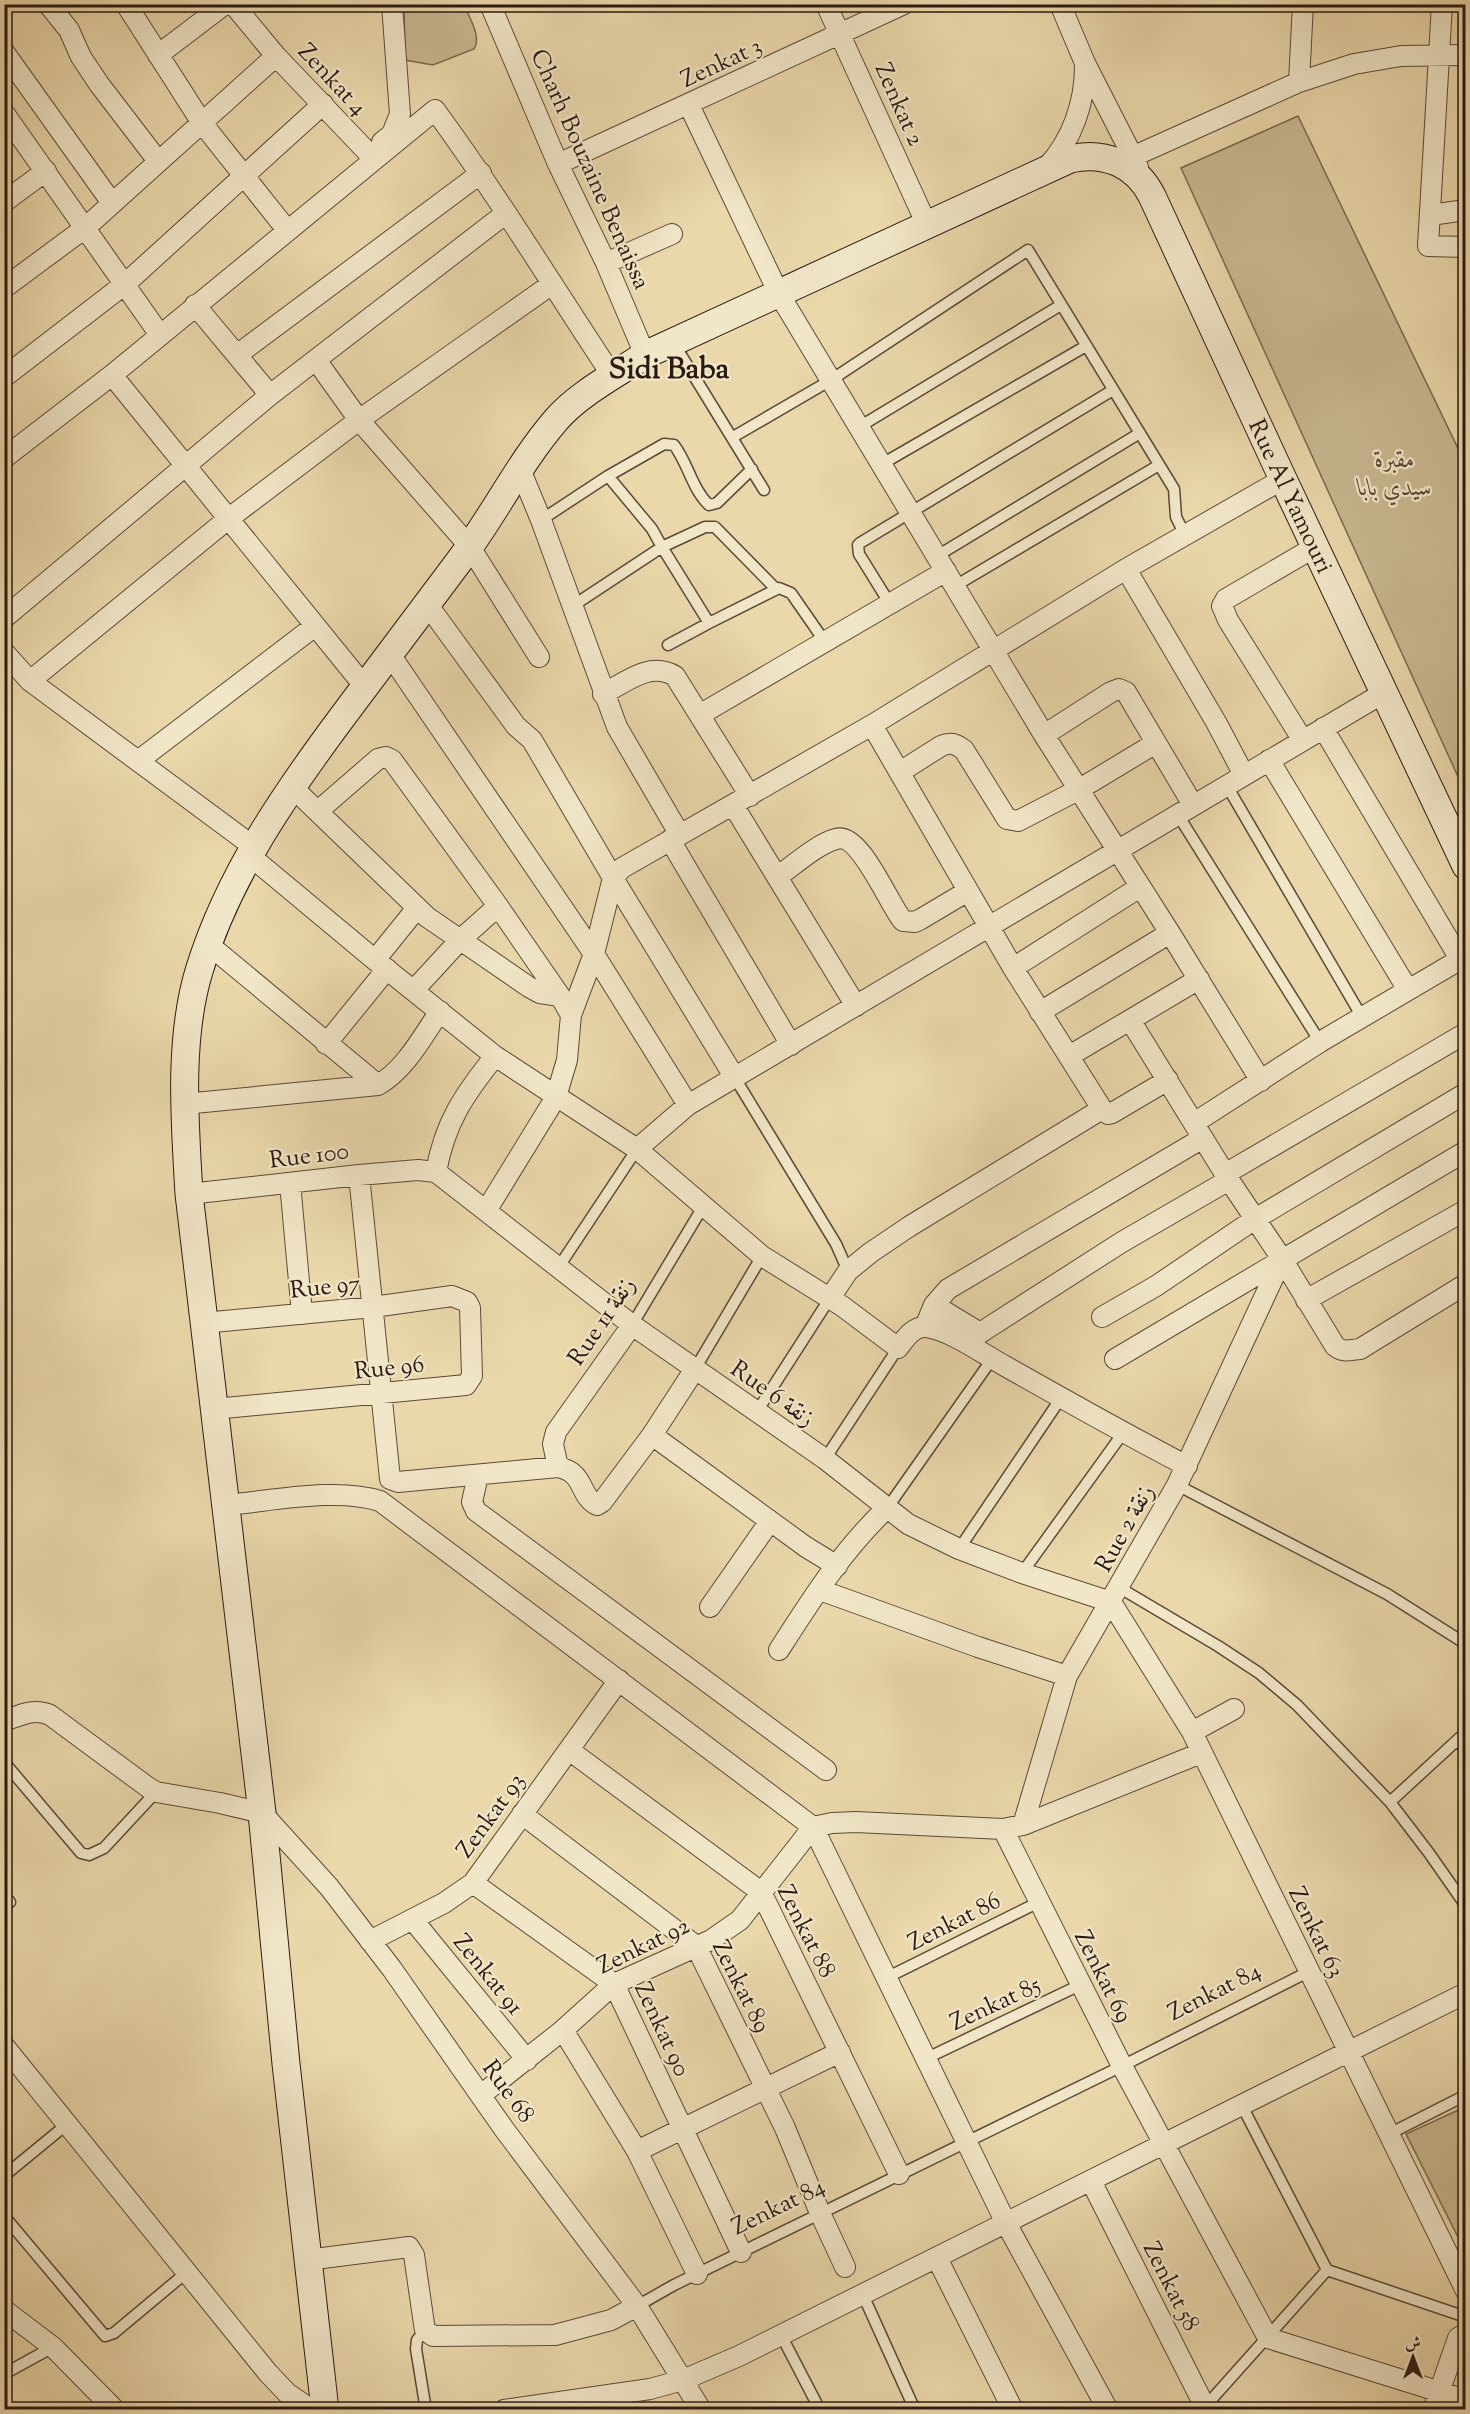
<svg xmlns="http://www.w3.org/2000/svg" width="1470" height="2414" font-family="'Sorts Mill Goudy',Amiri,serif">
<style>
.green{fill:#c9b891;stroke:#7a6952;stroke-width:1.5}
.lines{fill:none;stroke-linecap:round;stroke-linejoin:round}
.lane-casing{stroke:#5a4a38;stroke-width:13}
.street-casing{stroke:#5a4a38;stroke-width:22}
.secondary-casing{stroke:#2a1a12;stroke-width:29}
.lane{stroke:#f1e6c8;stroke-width:10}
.street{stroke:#f1e6c8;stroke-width:20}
.secondary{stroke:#f1e6c8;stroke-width:27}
.labels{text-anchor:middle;stroke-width:4.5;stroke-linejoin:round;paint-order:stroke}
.street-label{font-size:24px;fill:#2a1a12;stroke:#f1e6c8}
.park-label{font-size:24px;font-style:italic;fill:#5a4938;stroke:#f1e6c8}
.district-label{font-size:30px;font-weight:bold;fill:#2a1a12;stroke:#f1e6c8}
</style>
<rect width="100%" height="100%" fill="#ead8ab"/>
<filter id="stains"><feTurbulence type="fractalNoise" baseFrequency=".00333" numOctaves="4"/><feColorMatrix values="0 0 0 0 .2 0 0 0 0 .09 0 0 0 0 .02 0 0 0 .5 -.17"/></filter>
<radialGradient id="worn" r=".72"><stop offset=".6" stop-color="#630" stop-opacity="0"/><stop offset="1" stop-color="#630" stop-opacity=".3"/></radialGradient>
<path class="green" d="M404,5H464C469,17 482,37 474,49L433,65L405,60Z
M1298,116L1465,463V792L1181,168Z
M1465,2107V2251L1406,2134Z"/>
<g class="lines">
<g class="lane-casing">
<path id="lane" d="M673,342L764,490
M859,427L1061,305
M733,437L831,380L1028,250L1174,489L1176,517L1185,535
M882,464L1086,346
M608,476L652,529L662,547L705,527H715L776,589
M541,520L608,476L664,444L674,445C688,463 692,489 709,505L717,503L752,469
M937,556L1140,433
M955,586L1159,465
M890,604L859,554L858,545L860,543L1113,390
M571,607L662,547L709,623L779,588L791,593L825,642
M668,645L709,623
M1227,786L1362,1017
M1178,815L1320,1042
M735,1078L836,1244L848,1271
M558,1268L637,1149
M632,1325L704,1205
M695,1369L762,1256
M756,1413L830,1298
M825,1459L898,1348
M1177,1485L1387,1594L1466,1644
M888,1507L992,1359
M959,1549L1061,1398
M1022,1573L1123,1433
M1120,1588L1218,1646L1259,1673L1297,1705L1390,1802L1429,1853L1466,1906
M1457,1740L1466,1750
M4,1762L81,1853L89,1855L104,1848L156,1792
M1390,1802L1466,1732
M4,1895L10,1902
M888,1977L1039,1902
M927,2058L1080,1985
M1389,2134L1466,2095
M4,2176L66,2125
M4,2216L105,2336L114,2333L187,2272
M1327,2270L1466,2317
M863,2295L915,2410
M637,2306L674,2285L1122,2066L1308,1972
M425,2330L417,2340L416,2349L426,2410
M781,2335L820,2410
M4,2374L53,2347
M1203,2409L1327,2270L1241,2104"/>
</g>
<g class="street-casing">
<path id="street" d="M48,4L69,30L81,57L99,84L158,161
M126,4L202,123L287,230
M233,4L276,56L374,159
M490,4L558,164L606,263L645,355
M826,4L927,225
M1060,4L1085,63L1138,167
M1442,4L1428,246L1466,247
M4,52L112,203
M158,55L225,4
M1299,82L1303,4
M689,105L779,294L1044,735L1170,933L1261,1081
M4,113L160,335
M382,142L392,134L400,114L392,4
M1132,157L1299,82L1354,64L1401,56L1466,55
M558,164L904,4
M1047,167C1072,140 1085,103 1085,66
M4,202L46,171
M1430,215L1466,210
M606,263L672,234
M4,288L85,228L276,56
M195,305L270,395
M237,355L481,173
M316,360L359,420L470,547L539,657
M112,375L365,687
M4,377L125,284L323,104
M4,458L112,375L435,110C498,196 554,288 613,377
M520,469L541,520L617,727L680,835
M1126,569L1216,722L1244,775
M427,604L516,726L532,740L613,878L735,1078
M4,618L270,395L505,214
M4,652L30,681L254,847
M389,653L594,954L688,1105
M30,681L228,519L359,420L552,284
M603,694C626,682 650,661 675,676L750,796
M701,714L946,571
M872,725L1013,968L1102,1109L1108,1114L1112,1113L1168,1080
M1323,728L1460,959
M1044,735L1111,692L1119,689L1126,692L1193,805
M1302,739L1228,620L1222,606L1226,599L1315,547
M1269,760L1408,990
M138,761L315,626
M900,772L941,746C950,742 955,743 964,750L1007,819L1018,821L1078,790L1156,743
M291,786L427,917L529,987L540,993L560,996
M733,805L856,1006
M318,811L378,759L386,757L392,760L498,906L560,996L571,1015
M670,840L791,1045
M249,855L375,960L495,1056L637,1149L762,1256L842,1306L898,1348C905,1339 913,1326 926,1327C948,1329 985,1355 1005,1366C1065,1400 1125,1434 1187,1466
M777,877C793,866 817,844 836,839C860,831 889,905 903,921L915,922L921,919L968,891
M208,944L378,1085
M375,960L417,908
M1013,968L1140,887
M1199,979L1130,1020L1225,1174L1282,1259L1335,1346C1343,1353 1350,1350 1360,1349L1466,1284
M414,990L460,940L498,906
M1040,1012L1170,933
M326,1044L387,969
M1069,1056L1130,1020
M184,1104L378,1085C405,1070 423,1036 440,1011
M1194,1123L1320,1042L1466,956
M637,1149L688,1105L1385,692
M436,1172L632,1325L825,1459L908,1524L959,1549L1022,1573L1111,1602
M436,1172C445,1122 464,1095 495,1056
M1225,1174L1466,1033
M359,1175L390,1479L398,1482L558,1467C586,1473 578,1495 597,1505L602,1502L652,1435L695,1369
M290,1183L302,1314
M189,1194L359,1175L418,1170L436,1172
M486,1211L556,1097L567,1060L571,1015L594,954L613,878L622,868L872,725L1126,569L1283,479
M830,1298L848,1271L870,1253L910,1226L1102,1109
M1306,1300L1466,1210
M934,1305L980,1333
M1102,1317L1156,1286L1255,1219L1466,1093
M203,1323L373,1307L452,1296L467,1302L470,1308L472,1376L466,1385L214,1409
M925,1327L934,1305L948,1289L1203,1138
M968,1344L980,1333L1122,1242L1229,1180
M1115,1359L1466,1151
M652,1435L806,1547L837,1566
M558,1467L553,1444L556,1432L632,1325
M478,1475L472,1502L476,1511L826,1770
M225,1505C272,1501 337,1487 380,1501L813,1827L1006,2223L1108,2410
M820,1590L978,1647L1067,1676
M1111,1602L1192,1732L1466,2291
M710,1607L770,1521
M779,1650C811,1600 844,1548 888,1507
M4,1721C21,1715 33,1708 50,1715L149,1788L156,1792L220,1803L262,1813L329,1887L392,1969L504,2129L637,2306L701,2410
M1192,1732L1234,1709
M569,1750L761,1892L899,2174
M522,1814L696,1946L785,2128L820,2213L845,2267
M1023,1825L1067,1676L1177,1485L1282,1259
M1003,1829L1122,2066L1268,2338L1466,2400
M473,1883L614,1984L741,2252
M413,1920L527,2060
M370,1941L444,1903L473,1883L619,1680
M563,2030L637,2151L697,2274
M4,2046L268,2373L287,2393L312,2410
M481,2095L563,2030L614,1984L711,1940L740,1920L813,1827L832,1823L856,1822L1003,1829L1023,1825L1201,1753
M637,2151L840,2052
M1091,2181L1205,2407L1213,2410
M937,2258L1013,2410
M307,2260L409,2247L414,2255L424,2324L425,2330L433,2336L555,2335L611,2320L637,2306
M4,2310L53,2347L115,2410
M504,2410L650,2389L683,2380L739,2356L1466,1993
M1433,2410L1458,2338L1466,2333"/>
</g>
<g class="secondary-casing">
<g id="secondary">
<path id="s1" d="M325,2410L286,2064L262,1813L189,1194C185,1123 178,1041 199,971C228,875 287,791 346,712C384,661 422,611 460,560C494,515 519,463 556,420C578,394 617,374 645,355L1070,159C1104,151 1136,164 1152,196L1283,479L1466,866"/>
</g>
</g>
<use href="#lane" class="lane"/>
<use href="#street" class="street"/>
<use href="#secondary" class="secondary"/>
</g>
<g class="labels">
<g class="street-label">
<text transform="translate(721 62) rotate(-25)" y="8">Zenkat 3</text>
<text transform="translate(333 79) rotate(47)" y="8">Zenkat 4</text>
<text transform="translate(900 104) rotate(66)" y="8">Zenkat 2</text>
<text transform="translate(591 169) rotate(66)" y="8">Charh Bouzaine Benaissa</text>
<text dy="8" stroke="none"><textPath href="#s1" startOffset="3114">Rue Al Yamouri</textPath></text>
<text transform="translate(309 1155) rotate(-7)" y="8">Rue 100</text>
<text transform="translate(325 1286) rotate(-6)" y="8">Rue 97</text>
<text transform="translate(601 1321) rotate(-56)" y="8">Rue 11 زنقة</text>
<text transform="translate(389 1367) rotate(-6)" y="8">Rue 96</text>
<text transform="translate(773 1393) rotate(35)" y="8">Rue 6 زنقة</text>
<text transform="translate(1124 1528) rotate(-61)" y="8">Rue 2 زنقة</text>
<text transform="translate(490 1815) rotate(-54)" y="8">Zenkat 93</text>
<text transform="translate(954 1921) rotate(-27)" y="8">Zenkat 86</text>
<text transform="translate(807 1931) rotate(63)" y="8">Zenkat 88</text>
<text transform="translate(1317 1932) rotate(64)" y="8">Zenkat 63</text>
<text transform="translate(643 1945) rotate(-26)" y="8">Zenkat 92</text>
<text transform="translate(489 1974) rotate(51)" y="8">Zenkat 91</text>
<text transform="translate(1104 1976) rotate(63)" y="8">Zenkat 69</text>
<text transform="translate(742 1986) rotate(63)" y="8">Zenkat 89</text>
<text transform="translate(1214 1991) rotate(-27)" y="8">Zenkat 84</text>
<text transform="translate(995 2003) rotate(-25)" y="8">Zenkat 85</text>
<text transform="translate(663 2029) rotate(65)" y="8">Zenkat 90</text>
<text transform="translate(509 2091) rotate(54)" y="8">Rue 68</text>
<text transform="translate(778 2206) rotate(-26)" y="8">Zenkat 84</text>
<text transform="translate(1172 2286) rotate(63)" y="8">Zenkat 58</text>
</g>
<g class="park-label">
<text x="1395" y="467">مقبرة<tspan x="1395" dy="28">سيدي بابا</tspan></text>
</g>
<g class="district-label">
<text x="669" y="378">Sidi Baba</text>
</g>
</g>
<rect width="1470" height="2414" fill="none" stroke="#ead8ab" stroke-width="24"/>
<rect x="6" y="6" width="1458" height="2402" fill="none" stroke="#2a1a12" stroke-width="3"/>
<rect x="12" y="12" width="1446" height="2390" fill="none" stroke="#2a1a12" stroke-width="1.5"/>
<g transform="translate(1413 2357)" stroke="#f1e6c8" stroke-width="4.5" paint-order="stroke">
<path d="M0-4.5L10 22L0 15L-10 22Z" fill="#2a1a12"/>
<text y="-9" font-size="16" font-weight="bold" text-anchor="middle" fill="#2a1a12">ش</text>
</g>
<rect width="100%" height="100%" filter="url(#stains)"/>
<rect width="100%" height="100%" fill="url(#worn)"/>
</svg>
